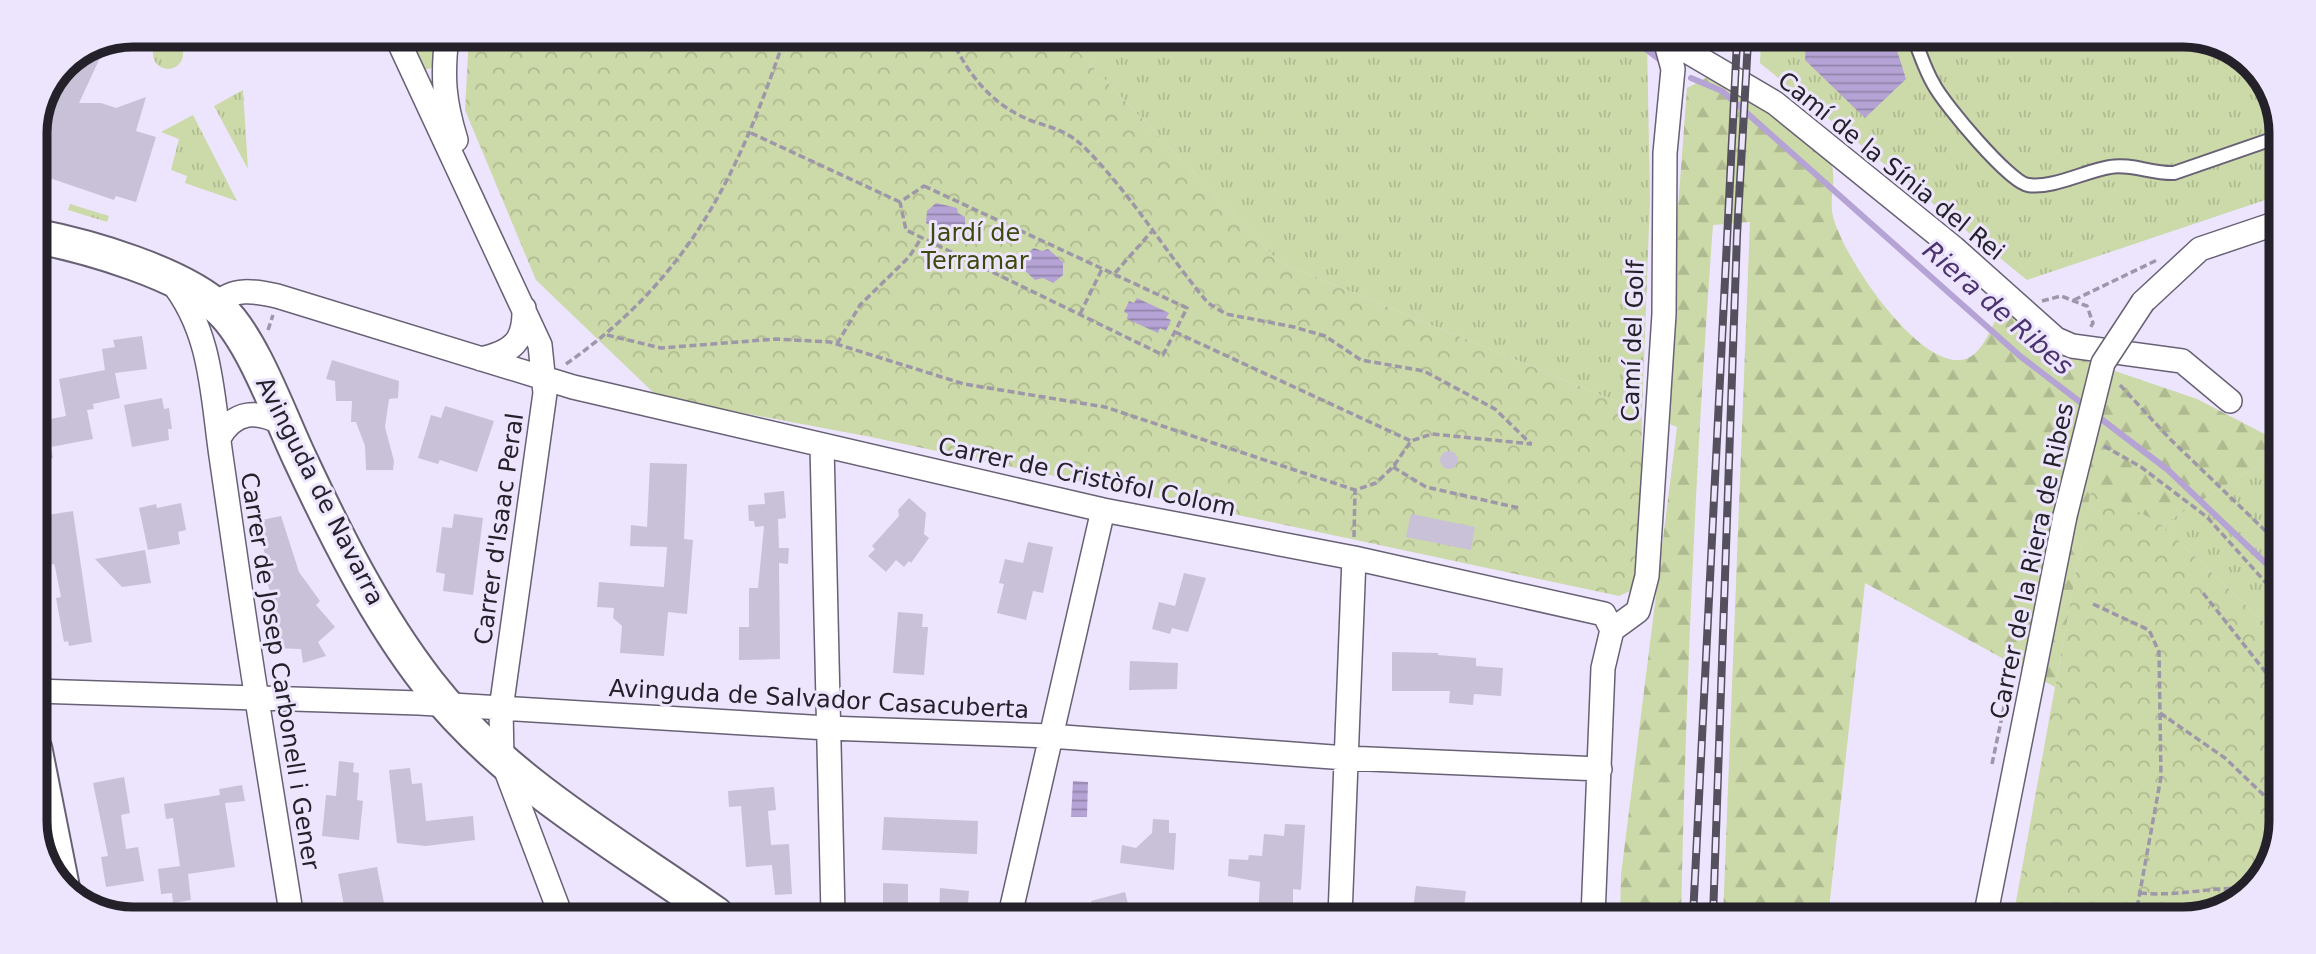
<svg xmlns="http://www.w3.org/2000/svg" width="2316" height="954" font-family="'DejaVu Sans',sans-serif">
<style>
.grass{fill:url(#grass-tufts)}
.forest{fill:url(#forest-firs)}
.park{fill:url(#park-crowns)}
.water{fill:url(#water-rules)}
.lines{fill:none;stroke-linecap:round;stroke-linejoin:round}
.stream{stroke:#b4a3d4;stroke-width:6}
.building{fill:#c8c1d8}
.lane-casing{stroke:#686175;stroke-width:16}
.street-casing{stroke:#686175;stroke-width:26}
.secondary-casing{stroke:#686175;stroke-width:37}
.path{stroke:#9d97a9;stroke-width:3.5;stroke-dasharray:7 3.5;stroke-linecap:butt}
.lane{stroke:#fff;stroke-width:12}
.street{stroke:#fff;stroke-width:23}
.secondary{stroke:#fff;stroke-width:33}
.rail-casing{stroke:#55505d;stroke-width:8}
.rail{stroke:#ede5fd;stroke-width:5;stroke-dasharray:16;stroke-linecap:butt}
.street-bridge-casing{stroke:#686175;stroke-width:26;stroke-linecap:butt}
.street-bridge{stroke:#fff;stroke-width:23}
.labels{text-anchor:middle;stroke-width:6;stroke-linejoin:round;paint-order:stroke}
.street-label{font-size:24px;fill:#24212a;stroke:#ede5fd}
.park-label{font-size:24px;fill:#3e490e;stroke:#ede5fd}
.water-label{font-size:26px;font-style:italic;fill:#4b336f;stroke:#ede5fd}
.rim{fill:none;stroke:#24212a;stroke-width:9}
</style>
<defs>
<pattern id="grass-tufts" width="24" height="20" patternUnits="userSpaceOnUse" patternTransform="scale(1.75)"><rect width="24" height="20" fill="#ccd9a8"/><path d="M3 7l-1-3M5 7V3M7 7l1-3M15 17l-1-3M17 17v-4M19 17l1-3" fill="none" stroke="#afba91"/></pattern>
<pattern id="forest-firs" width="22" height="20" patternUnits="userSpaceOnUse" patternTransform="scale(1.75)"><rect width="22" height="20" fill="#ccd9a8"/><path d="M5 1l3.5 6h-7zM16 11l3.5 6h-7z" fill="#afba91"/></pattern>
<pattern id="park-crowns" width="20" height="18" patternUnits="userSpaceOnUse" patternTransform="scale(1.75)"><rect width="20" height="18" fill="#ccd9a8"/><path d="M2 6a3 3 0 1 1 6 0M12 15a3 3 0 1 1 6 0" fill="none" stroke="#afba91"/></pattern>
<pattern id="water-rules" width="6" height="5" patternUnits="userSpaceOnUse" patternTransform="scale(1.75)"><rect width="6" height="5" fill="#b4a3d4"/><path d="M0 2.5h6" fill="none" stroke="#9284ac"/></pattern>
</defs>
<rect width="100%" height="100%" fill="#ede5fd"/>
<path class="grass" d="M402,36H439L435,67L418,72Z
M1065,38L1647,40L1650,200L1642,412L1279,262Z
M153 54a15 15 0 1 1 30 0a15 15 0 1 1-30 0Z
M1761,41L2220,42L2261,74L2281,126L2280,195L2027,280L1760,63Z
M243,90L248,169L214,106Z
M193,115L237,201L185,183L187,176L171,170L179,139L161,132Z
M70,204L109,216L107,222L68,210Z
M2278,453L2276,634L2162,525Z"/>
<path class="forest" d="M1708,77L1738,85L1829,159C1839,178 1828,196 1833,216C1842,255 1915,364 1960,360C1982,359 1993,324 2001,307L2017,306L2080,359L2197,399L2278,441V453L2162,525L2092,485L2055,687L1865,583L1828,918L1723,917L1750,222L1713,225C1696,455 1686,686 1681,917H1620L1621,875L1677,427L1662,421L1687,88Z"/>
<path class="park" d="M469,36L1065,38L1279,262L1642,412L1640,578L1635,589L1619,596L871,437L658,397L536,280L465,110Z
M2092,484L2162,525L2276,634L2274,858L2238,902L2183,919L2013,918Z"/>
<path class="water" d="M1806,41H1894L1906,79L1865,118L1805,60Z
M936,203L957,208L958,213L965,217V231L955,237L935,232L933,227L926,223L927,211Z
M1034,248L1042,251L1048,249L1063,262V275L1053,283L1043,278L1035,280L1023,269L1024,256Z
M1137,298L1169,313L1166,318L1171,320L1166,331L1160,328L1158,333L1127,319L1128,314L1124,312L1129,301L1134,303Z
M1073,781L1088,782L1087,817H1071Z"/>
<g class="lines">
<path class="stream" d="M1634,40L1663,62
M1691,78L1722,91L2020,356L2088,408
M2096,415L2168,470L2276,573"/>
</g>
<path class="building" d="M105,47L79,103H101L116,108L146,97L136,131L156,137L136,202L116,196L114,200L35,173V127L64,63Z
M142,336L147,369L115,373L120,398L93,404L94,409L87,410L93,439L51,447L53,458L35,462V408H43L45,420L66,416L59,379L105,370L102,349L115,347L113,340Z
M332,360L399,381L398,398L389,399L385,427L394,461L393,470H366L365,446L356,422H351L352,401H336L335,381L326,379Z
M162,398L164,409L169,408L172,429H168L169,440L132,447L124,405Z
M445,406L494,421L477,472L440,460L438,464L418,458L431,415L441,418Z
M1440 460a9 9 0 1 1 18 0a9 9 0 1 1-18 0Z
M650,463L687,464L684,539L693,540L687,614L668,612L664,656L620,653L622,626L613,618L614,608L597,607L599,582L664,587L667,547L630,546L631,525L647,527Z
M784,491L786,518L778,519L779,548H789L788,564L779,563L780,659L739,660V627H749V588H758L764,526L755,527L754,521H749L748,505L765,504L764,493Z
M909,498L926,513L924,534L929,538L911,563L909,561L904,567L896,560L886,572L868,556L875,549L872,546L899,516L898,510Z
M181,503L186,530L178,532L180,544L148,550L139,508L156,504L157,508Z
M73,511L92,642L69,646L68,641L64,642L56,598L61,597L55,567L54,564L44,566L35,517Z
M454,514L483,518L473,595L443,591L445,574L436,572L442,527L452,528Z
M1411,514L1475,527L1471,550L1406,537Z
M281,516L299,572L320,601L316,605L335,627L318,642L326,656L303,663L301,649L272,648L270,602L273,600L267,582L271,581L257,521Z
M1028,542L1053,547L1043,593L1033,591L1026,620L997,613L1004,584L999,583L1005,559L1023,563Z
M145,550L151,583L122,587L95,559Z
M1184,573L1206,578L1188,632L1172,628L1170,634L1152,629L1159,602L1175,606Z
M898,612L923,614L922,627H928L924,675L893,673Z
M1392,652L1438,653V655L1476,658V666L1503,668L1501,696L1474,694L1473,705L1449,703L1450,691H1392Z
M1130,661L1178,663L1177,689L1129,690Z
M339,761L354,763L353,772L359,773L357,800L363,801L359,840L322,836L326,795L336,796Z
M410,768L412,784L422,783L426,821L473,816L475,840L426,846L397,843L389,770Z
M124,777L130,813L121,815L126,849L138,847L144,881L106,887L101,857L108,856L93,783Z
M242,785L245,801L225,803L235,867L188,874L191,900L173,903L172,893L161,894L158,869L180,866L173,818L166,819L164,804L220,795L219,789Z
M774,787L776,810L768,811L771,845L789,844L792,894L775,895L772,865L746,867L741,806L729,807L728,791Z
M884,817L978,821L977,854L882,850Z
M1153,819L1169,820V833H1176L1174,870L1120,863L1122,845L1136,848L1152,833Z
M1285,824L1305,825L1301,890L1293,889V916H1258L1260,882L1228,876L1229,859L1248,860L1249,855L1262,856L1264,834L1284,836Z
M377,867L386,913H359L358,908L345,911L338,874Z
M883,883L908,884V904H883Z
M1416,886L1466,891L1463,916H1412Z
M940,888L969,891L967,915H939Z
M1125,892L1131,915H1095L1091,901Z"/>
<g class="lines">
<g class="lane-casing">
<path id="lane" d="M1915,41C1921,56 1926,72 1934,85C1944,104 2010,183 2028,185C2052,189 2085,171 2110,167C2130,163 2153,174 2174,173L2281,136"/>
</g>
<g class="street-casing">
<path id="street" d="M396,36L540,345L545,393L501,709L502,760L560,913
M447,36C442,77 444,101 456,140
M1668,40L1775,103L1954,248L2056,339L2072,346L2182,361L2230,401
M170,280C212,331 212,394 221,456C228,507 236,557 243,608C258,710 275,811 291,912
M2143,302L2200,249L2280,222
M216,305C232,287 255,291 277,296L573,387L1103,510L1354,558L1604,614L1612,630
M481,359C513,352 525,341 524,308
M219,438C235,410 257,410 283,424
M822,446L833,914
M1612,630L1638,611L1647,576L1664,314L1665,153L1673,69L1665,40
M35,691L419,703L827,728L1050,736L1346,758L1600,769
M1010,915L1103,510
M1340,916L1354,558
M1593,917L1603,668L1612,630
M1985,918L2065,516"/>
</g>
<g class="secondary-casing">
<path id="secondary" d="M35,236C87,246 182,273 221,310C253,340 280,417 300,459C336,536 376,616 428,683C503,780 617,844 716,914
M35,749L62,885"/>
</g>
<path class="path" d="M951,38C969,76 993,107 1035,122C1056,129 1069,132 1085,148C1132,195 1166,253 1208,303L1226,314L1294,327L1325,336L1361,360L1424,371L1495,409L1531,444
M751,133L900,202
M924,186L1187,308L1163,355L906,230L900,202Z
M1115,273L1153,230
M2074,300L2157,260
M2042,301L2061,296L2087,306L2093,323L2090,328
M1080,314L1103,267
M268,330L273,315
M1175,332L1411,441
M607,335L661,348L776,339L830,342L964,384L1105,407L1355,490L1376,483L1393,467L1411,441L1432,434L1532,444
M837,344L860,305L909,257L922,237
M566,364C691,276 737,177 785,37
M2120,385L2170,439L2277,542
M2104,446L2141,467L2207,517L2276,594
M1393,467L1426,487L1519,508
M1354,537L1355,490
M2203,593L2275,684
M2093,604L2149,630L2159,652L2161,777L2135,919
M2160,713L2225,758L2274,805
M1992,764L2007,693
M2262,873L2274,808
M2140,893C2178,897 2212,886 2249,889"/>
<use href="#lane" class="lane"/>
<use href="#street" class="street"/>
<use href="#secondary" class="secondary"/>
<g class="rail-casing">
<path id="rail" d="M1693,917L1737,41
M1713,917L1737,235L1748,41"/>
</g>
<use href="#rail" class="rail"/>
<g class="street-bridge-casing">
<path id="street-bridge" d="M2065,516L2103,363L2143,302"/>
</g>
<use href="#street-bridge" class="street-bridge"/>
</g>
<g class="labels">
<g class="street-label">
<text transform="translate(1891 166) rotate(39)" y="8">Camí de la Sínia del Rei</text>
<text transform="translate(1633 341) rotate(-88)" y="8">Camí del Golf</text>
<text transform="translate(1087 477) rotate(12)" y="8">Carrer de Cristòfol Colom</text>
<text transform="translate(320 491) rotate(63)" y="8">Avinguda de Navarra</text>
<text transform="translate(499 529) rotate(-82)" y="8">Carrer d'Isaac Peral</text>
<text transform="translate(2032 561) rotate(-78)" y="8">Carrer de la Riera de Ribes</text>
<text transform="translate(280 671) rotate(81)" y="8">Carrer de Josep Carbonell i Gener</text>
<text transform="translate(819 699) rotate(3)" y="8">Avinguda de Salvador Casacuberta</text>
</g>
<g class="park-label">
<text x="975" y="241">Jardí de<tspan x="975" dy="28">Terramar</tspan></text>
</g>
<g class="water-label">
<text transform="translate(1998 308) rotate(41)" y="9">Riera de Ribes</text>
</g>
</g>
<path d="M0 0H2316V954H0ZM133 47H2183A86 86 0 0 1 2269 133V821A86 86 0 0 1 2183 907H133A86 86 0 0 1 47 821V133A86 86 0 0 1 133 47Z" fill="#ede5fd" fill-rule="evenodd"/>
<path class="rim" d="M133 47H2183A86 86 0 0 1 2269 133V821A86 86 0 0 1 2183 907H133A86 86 0 0 1 47 821V133A86 86 0 0 1 133 47Z"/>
</svg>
